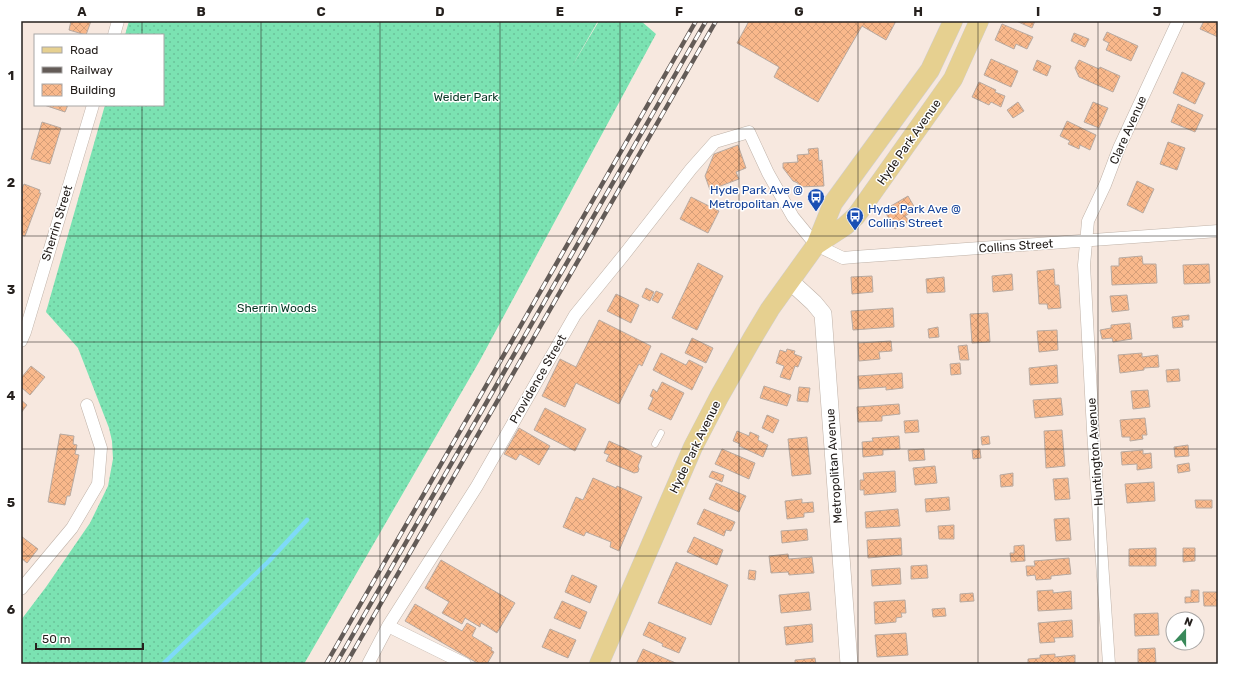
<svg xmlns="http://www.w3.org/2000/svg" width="1239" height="685" font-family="Rubik,sans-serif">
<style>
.grass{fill:url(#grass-dots)}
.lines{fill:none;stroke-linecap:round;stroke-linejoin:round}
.stream{stroke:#7fd9f8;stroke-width:4.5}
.building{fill:url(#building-cross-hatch);stroke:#b8aaa1}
.lane-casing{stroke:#bfb2a8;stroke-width:7}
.street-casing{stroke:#bfb2a8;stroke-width:13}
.secondary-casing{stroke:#bfb2a8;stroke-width:18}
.primary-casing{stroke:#cfcece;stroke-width:20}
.lane{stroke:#fff;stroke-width:6}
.street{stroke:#fff;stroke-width:12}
.secondary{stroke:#fff;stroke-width:17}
.primary{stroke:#e6d090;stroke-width:19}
.rail-casing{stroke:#635b57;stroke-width:4.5}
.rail{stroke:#fff;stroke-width:3;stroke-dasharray:9;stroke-linecap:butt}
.grid{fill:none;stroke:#26211e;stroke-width:1;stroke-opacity:0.55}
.labels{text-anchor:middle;stroke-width:3;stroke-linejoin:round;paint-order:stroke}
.park-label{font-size:12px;fill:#073724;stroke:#fff}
.street-label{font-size:12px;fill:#26211e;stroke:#fff}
.transit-label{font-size:12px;fill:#164399;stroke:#fff;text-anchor:end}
.neatline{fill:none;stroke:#26211e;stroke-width:1.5}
.grid-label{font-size:13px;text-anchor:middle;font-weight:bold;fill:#26211e}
</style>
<defs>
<pattern id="grass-dots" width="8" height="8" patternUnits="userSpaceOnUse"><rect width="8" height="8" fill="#7be2b2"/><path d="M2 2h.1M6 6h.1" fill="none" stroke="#6ac299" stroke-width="1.8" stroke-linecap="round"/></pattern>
<pattern id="building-cross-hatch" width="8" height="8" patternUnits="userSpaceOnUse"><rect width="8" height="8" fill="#f9b88b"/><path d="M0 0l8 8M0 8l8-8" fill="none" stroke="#d59e78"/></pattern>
</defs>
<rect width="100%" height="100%" fill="#f7e8df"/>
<path class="grass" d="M129,21H598L571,68L599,21H641L656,34L479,362L304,664H21V620L46,587L90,523L108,486L113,459L112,441L109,428L78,348L46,312L105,105H163V35H125Z"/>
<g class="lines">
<path class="stream" d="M163,664L269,561L307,520"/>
</g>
<path class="building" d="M71,21H91L86,35L69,30Z
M749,21H896L886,40L862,26L818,102L774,77L779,67L737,43Z
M1016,21H1035L1032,28Z
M1204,21H1218V37L1200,29Z
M1002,24L1033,37L1027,49L1016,44L1014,49L995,40Z
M1107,32L1138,46L1131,61L1106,50L1109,43L1103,40Z
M1074,33L1089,39L1085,47L1071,41Z
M991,59L1018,71L1011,87L984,75Z
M1037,60L1051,66L1047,76L1033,70Z
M1079,60L1099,69L1100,67L1120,76L1113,92L1079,77L1075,68Z
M1182,72L1205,83L1195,104L1173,93Z
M979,82L996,90L995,92L1005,96L1001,107L991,102L989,105L972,97Z
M1018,102L1024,111L1013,118L1007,110Z
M1093,102L1108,108L1099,128L1084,122Z
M1178,104L1203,115L1195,132L1171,122Z
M44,105H68L65,112Z
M1067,121L1096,135L1090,150L1080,145L1079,149L1068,144L1070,141L1060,136Z
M42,122L61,128L50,164L31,159Z
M1168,142L1185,148L1177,170L1160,164Z
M738,145L746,168L736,172L739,179L710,190L705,176L714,154Z
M818,148L819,161L822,160L824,186L798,187V183L793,181L783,168V163L798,162L797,155L809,154L808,149Z
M1137,181L1154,189L1143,213L1127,205Z
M24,184L40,190L39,193H41L25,236L21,235V199L23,194L21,193V191Z
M908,196L916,210L905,216L909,221L895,229L884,210Z
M691,197L719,211L708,233L680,219Z
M1142,256L1143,264H1156L1157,283L1112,285L1111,266H1119V258Z
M698,263L723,276L697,330L672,318Z
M1209,264L1210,283L1184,284L1183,265Z
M1054,269L1055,285H1059L1061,308L1048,309L1047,304H1039L1037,271Z
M1012,274L1013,290L993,292L992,276Z
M872,276L873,292L852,294L851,277Z
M944,277L945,292L927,293L926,279Z
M646,288L654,292L650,301L642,297Z
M656,291L663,294L658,303L652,300Z
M616,294L639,305L631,323L607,311Z
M1127,295L1129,310L1112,312L1110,296Z
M893,308L894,327L853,330L851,311Z
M988,313L990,342L972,343L970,314Z
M1189,315V320H1182L1183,327L1173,328L1172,317Z
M599,320L651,346L642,366L639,364L619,404L576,383L565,407L542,396L560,359L576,367Z
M1130,323L1132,339L1113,342L1112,338L1102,339L1100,330L1111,328V325Z
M938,327L939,337L929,338L928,329Z
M1057,330L1058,350L1039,352L1037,331Z
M692,338L713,348L706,363L685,353Z
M891,341L892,351L879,352L880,359L859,361L858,343Z
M967,345L969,360H960L958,346Z
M787,349L795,351L794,354L802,357L798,367L795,366L790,380L780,377L784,366L776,363L780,350L786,352Z
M661,353L686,365L689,360L703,367L692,390L653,370Z
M1142,353V357L1158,355L1159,367L1144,368V370L1120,373L1118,355Z
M960,363L961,374L951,375L950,364Z
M1057,365L1058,383L1030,385L1029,368Z
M31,366L45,377L30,395L21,387V378Z
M1179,369L1180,381L1167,382L1166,370Z
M902,373L903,388L886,390V387L859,389L858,376Z
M662,382L684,393L671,420L648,409L653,398L650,396L653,389L657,392Z
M764,386L791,395L787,406L760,398Z
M799,387L810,388L808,402L797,401Z
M1148,390L1150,407L1133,409L1131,391Z
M1061,398L1063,415L1035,418L1033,400Z
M21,400L27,405L21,413Z
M899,404L900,414L882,416V421L858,422L857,407Z
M545,408L586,429L575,451L534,430Z
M767,415L779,420L773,433L762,428Z
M1145,418L1147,435H1142L1143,439L1130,441V437H1122L1120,420Z
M918,420L919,432L905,433L904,421Z
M519,428L550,446L539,465L520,454L516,460L504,454Z
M1062,430L1065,466L1046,468L1044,431Z
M737,431L749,436L750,432L759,436L758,440L768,445L763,457L739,446L740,444L733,441Z
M60,434L74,436L73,444L77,445L75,454L79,455L70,496H67L65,505L48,502Z
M899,436L900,449L883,450V455L863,457L862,442L873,441L872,438Z
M989,436L990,444L982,445L981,437Z
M807,437L811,474L792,476L788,439Z
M609,441L642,456L638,466L639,469L638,472L634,473L606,461L609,455L604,453Z
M1188,445L1189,456L1175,457L1174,447Z
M722,449L755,463L749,479L715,464Z
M924,449L925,460L909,461L908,450Z
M980,449L981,458L973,459L972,450Z
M1143,450V454L1151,453L1152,468L1137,470V464L1122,465L1121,452Z
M1189,463L1190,471L1178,473L1177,465Z
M935,466L937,483L915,485L913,468Z
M712,471L724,475L722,482L709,477Z
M895,471L896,492L864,495V490H860V480H864L863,473Z
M1013,473V486L1001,487L1000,475Z
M593,478L616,488L617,486L642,497L619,551L610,547L611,542L586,532L584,536L563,527L576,497L583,500Z
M1068,478L1070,499L1055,500L1053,479Z
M1154,482L1155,501L1127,503L1125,484Z
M716,483L746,496L739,512L709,499Z
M949,497L950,510L926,512L925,499Z
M802,499V503L813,502L814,512L804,513V517L787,519L785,501Z
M1195,500H1212V508H1196Z
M704,509L735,522L731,531L726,530L724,536L697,524Z
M898,509L900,526L866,528L865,512Z
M1069,518L1071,540L1056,541L1054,519Z
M954,525V539H939L938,526Z
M807,529L808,540L782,543L781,531Z
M21,536L38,549L27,563L21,558Z
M694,537L723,550L717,565L687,552Z
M901,538L902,555L868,558L867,540Z
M1024,545L1025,561L1011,562L1010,553H1014V546Z
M1156,548V566H1129V549Z
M1183,548H1195V561L1183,562Z
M788,554L789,559L812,557L814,573L789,575L788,572L771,573L769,556Z
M1069,558L1071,574L1051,576V579L1036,580L1035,575L1027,576L1026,566H1035L1034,561Z
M441,560L515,603L497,633L481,623L480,627L465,618L462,624L442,613L449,602L425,588Z
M676,562L728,585L711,625L658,603Z
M927,565L928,578L911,579V566Z
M900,568L901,584L872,586L871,570Z
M749,570L756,571L755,580L748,579Z
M572,575L597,586L590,603L565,592Z
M1053,590V593L1071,591L1072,609L1038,611L1037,591Z
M1191,590H1199V602L1185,603V597H1191Z
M809,592L811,610L781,613L779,595Z
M1203,592H1218V606H1204Z
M973,593L974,601L960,602V594Z
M905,600L906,613H901L902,617L896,618V622L875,624L874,602Z
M562,601L587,612L580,629L554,618Z
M415,604L462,631L467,623L476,628L472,636L492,648L491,650L494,652L487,664H479L405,621Z
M945,608L946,616L933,617L932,609Z
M1158,613L1159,635L1135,636L1134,614Z
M1072,620L1073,637L1054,638L1055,642L1040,643L1038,623Z
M649,622L686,638L679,653L662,646L663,644L643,635Z
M812,624L813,642L786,645L784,627Z
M550,629L576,640L568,658L542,647Z
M906,633L908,655L877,657L875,635Z
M1155,648L1156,664H1138V649Z
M643,649L678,664H636Z
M1055,654V657L1075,655V664H1028V659L1040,658V655Z
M815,658L816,664H795V660Z"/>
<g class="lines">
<g class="lane-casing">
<path id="lane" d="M655,444L661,433"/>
</g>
<g class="street-casing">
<path id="street" d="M114,35L118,21
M21,341L25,332L93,105
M21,589L72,528L98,484L101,448L87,405
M388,626L465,664
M368,664L388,626L477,486L575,315L623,256L691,169L715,142L749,132L768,173L793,217L816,245L843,258L854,257L1218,231
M1109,664L1093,430L1084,265L1088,221L1105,185L1119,148L1178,21"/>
</g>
<g class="secondary-casing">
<path id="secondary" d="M790,281L814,303L823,314L849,664"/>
</g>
<g class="primary-casing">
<path id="primary" d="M816,245L845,226L856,216L953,79L979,21
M599,664L693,447L719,397L752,339L770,309L816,245L833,203L930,70L953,21"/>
</g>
<use href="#lane" class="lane"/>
<use href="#street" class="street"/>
<use href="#secondary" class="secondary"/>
<use href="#primary" class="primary"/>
<g class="rail-casing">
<path id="rail" d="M326,664L696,21
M336,664L706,21
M346,664L716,21"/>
</g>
<use href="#rail" class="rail"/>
</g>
<path class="grid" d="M142,21V35M261,21V664M380,21V664M500,21V664M620,21V664M739,21V664M858,21V664M978,21V664M1098,21V664M142,105V664M21,129H1218M21,236H1218M21,342H1218M21,449H1218M21,556H1218"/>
<defs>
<g id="bus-pin" transform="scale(0.9)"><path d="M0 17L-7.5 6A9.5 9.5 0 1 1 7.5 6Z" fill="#1a4fb4" stroke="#fff"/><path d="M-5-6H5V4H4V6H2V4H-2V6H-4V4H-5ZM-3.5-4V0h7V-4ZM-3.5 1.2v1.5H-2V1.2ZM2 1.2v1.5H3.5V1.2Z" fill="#fff"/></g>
</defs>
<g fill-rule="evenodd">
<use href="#bus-pin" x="816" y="197"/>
<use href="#bus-pin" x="855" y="216"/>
</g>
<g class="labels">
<g class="park-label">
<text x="466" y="101">Weider Park</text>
<text x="277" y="312">Sherrin Woods</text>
</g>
<g class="street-label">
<text transform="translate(1128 130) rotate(-66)" y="4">Clare Avenue</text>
<text transform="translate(909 142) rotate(-55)" y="4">Hyde Park Avenue</text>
<text transform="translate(57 223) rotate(-73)" y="4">Sherrin Street</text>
<text transform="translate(1016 246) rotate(-4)" y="4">Collins Street</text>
<text transform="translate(538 379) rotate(-60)" y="4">Providence Street</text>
<text transform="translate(695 447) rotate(-64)" y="4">Hyde Park Avenue</text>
<text transform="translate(1095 452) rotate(-94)" y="4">Huntington Avenue</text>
<text transform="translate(834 466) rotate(-94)" y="4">Metropolitan Avenue</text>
</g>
<g class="transit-label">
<text x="803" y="194">Hyde Park Ave @<tspan x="803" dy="14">Metropolitan Ave</tspan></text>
<text x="868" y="213" text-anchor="start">Hyde Park Ave @<tspan x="868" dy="14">Collins Street</tspan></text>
</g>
</g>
<rect width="1239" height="685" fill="none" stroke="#ffffff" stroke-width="44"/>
<rect x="34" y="34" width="130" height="72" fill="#ffffff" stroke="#a8a6a5"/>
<rect x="42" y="47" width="20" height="6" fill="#e6d090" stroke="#a8a6a5"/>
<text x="70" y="54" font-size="12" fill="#26211e">Road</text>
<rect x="42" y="67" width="20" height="6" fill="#635b57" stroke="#a8a6a5"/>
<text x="70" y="74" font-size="12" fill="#26211e">Railway</text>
<rect x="42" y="84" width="20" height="12" fill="url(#building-cross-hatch)" stroke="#a8a6a5"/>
<text x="70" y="94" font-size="12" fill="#26211e">Building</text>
<g transform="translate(1185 631) rotate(21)"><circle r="19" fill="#ffffff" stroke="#a8a6a5"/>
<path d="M0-3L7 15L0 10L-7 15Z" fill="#39895a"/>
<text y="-6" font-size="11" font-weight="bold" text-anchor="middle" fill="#26211e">N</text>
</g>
<path d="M36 643v6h107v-6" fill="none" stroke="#26211e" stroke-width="2"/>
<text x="42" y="643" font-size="12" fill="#26211e" stroke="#ffffff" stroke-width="3" paint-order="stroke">50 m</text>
<rect x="22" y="22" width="1195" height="641" class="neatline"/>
<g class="grid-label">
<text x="82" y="16">A</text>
<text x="201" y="16">B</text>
<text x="321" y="16">C</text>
<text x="440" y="16">D</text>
<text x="560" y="16">E</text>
<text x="679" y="16">F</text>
<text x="799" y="16">G</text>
<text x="918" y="16">H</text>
<text x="1038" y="16">I</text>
<text x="1157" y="16">J</text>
<text x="11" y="80">1</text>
<text x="11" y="187">2</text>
<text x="11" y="294">3</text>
<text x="11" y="400">4</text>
<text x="11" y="507">5</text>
<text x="11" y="614">6</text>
</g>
</svg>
